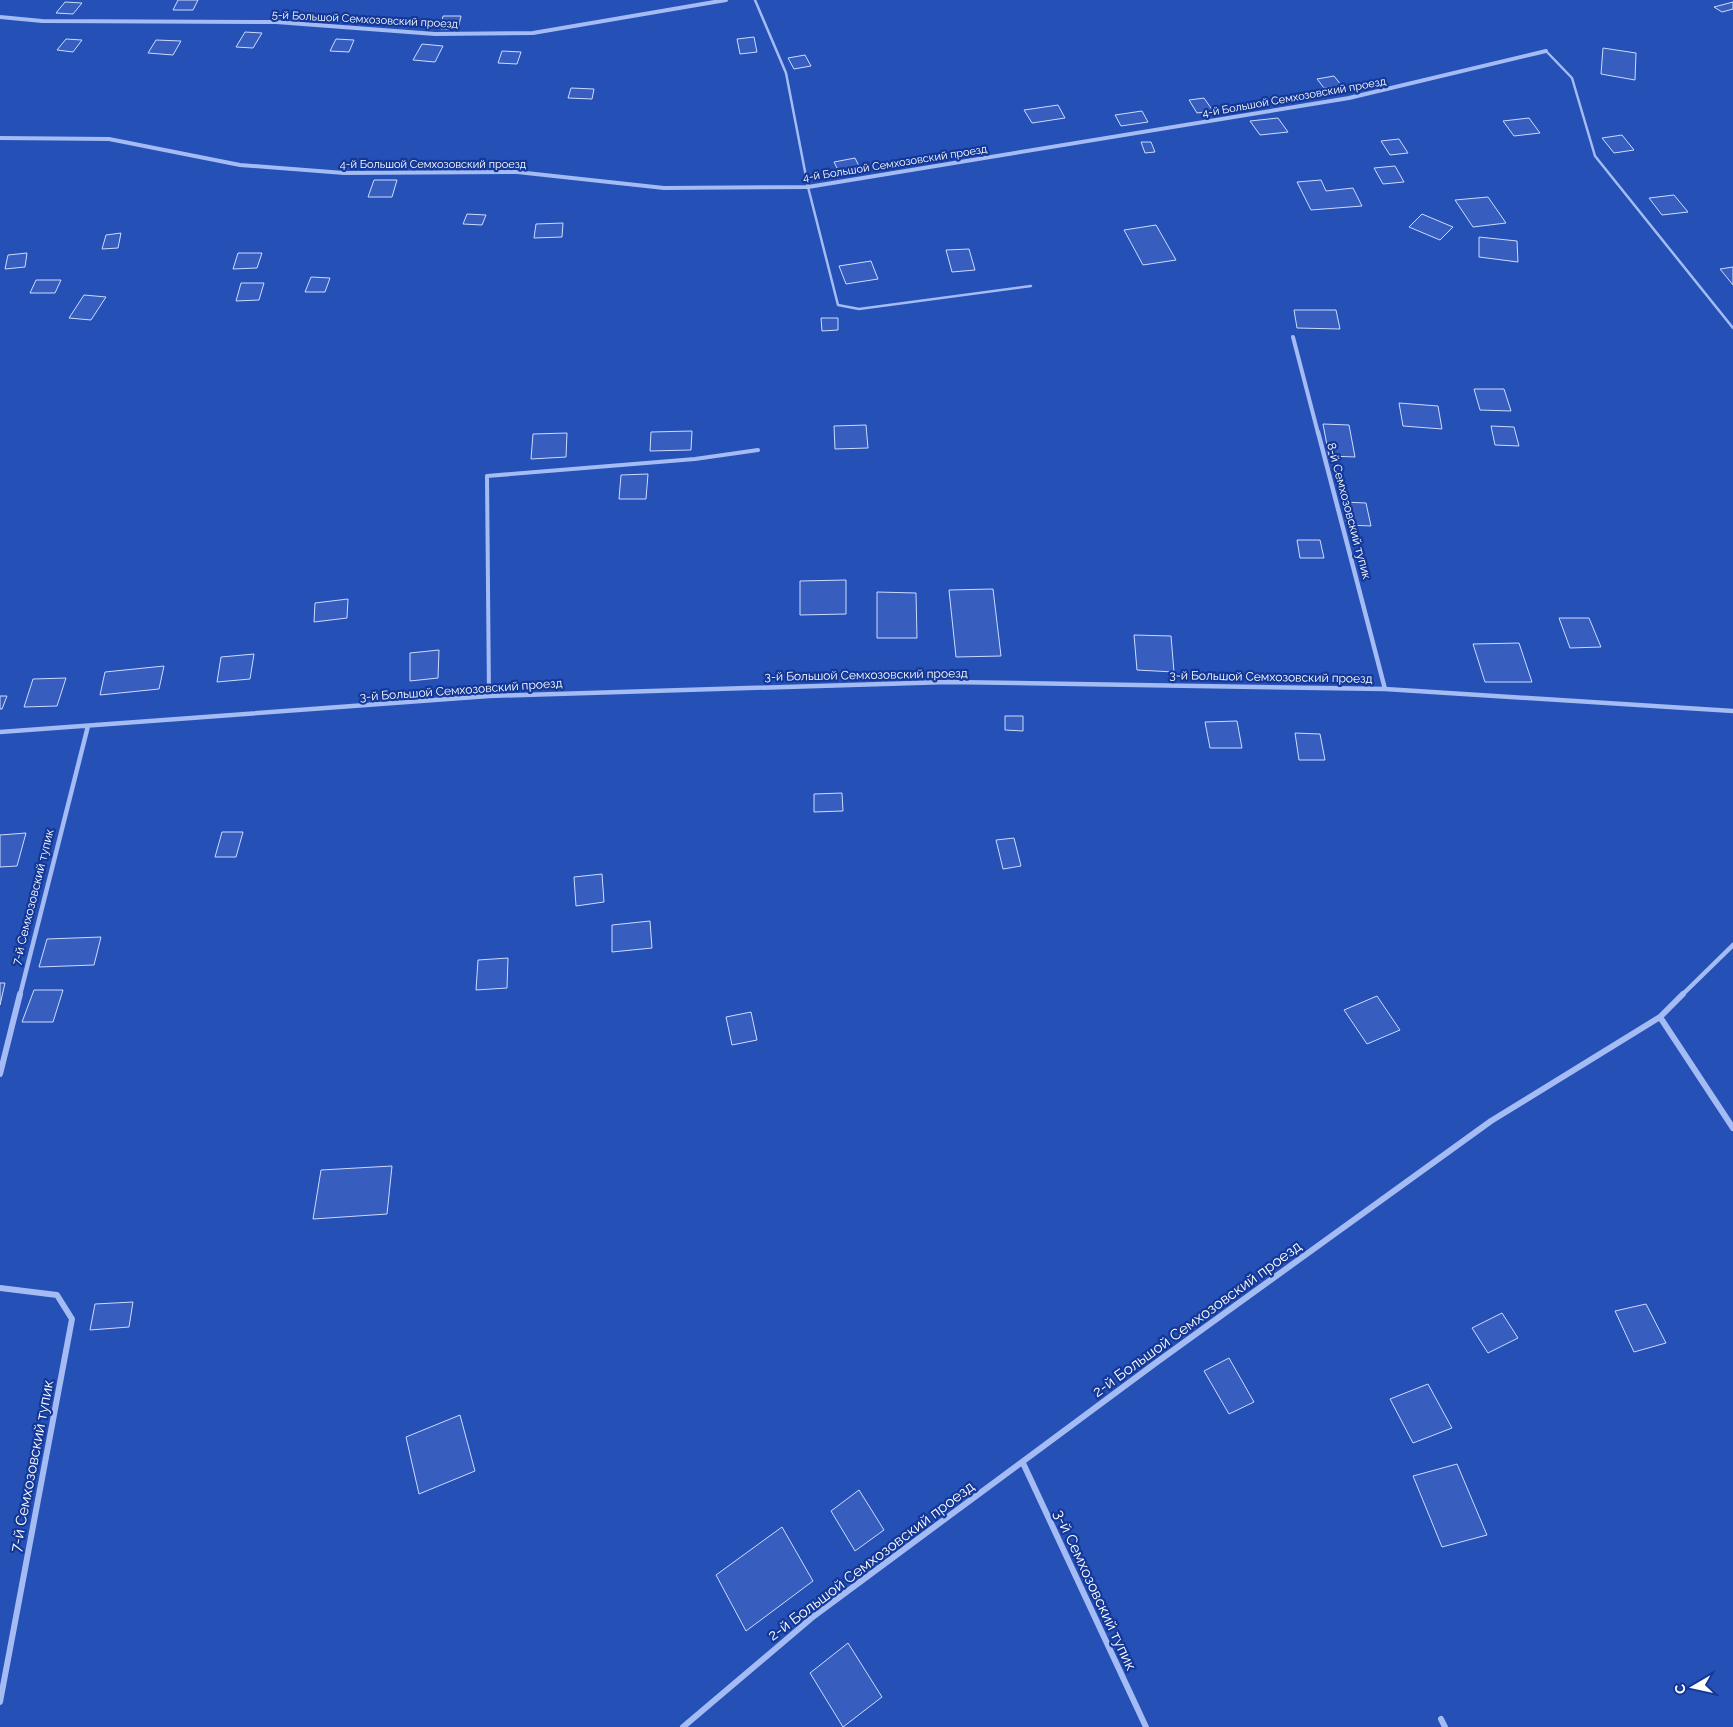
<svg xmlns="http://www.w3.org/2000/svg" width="1733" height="1727" font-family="Raleway,sans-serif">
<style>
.green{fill:#2550b6}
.building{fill:#375ebe;stroke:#ccdbfd}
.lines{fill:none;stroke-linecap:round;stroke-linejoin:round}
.service-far1{stroke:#a4bbf3;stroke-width:2.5}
.service{stroke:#a4bbf3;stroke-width:4}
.minor-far2{stroke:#a4bbf3;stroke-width:4}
.minor-far1{stroke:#a4bbf3;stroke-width:4.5}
.minor{stroke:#a4bbf3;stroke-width:6}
.labels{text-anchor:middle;stroke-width:4.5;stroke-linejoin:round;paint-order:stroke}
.far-street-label{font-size:11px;fill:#fff;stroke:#133898}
.street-label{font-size:12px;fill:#fff;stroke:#133898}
.near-street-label{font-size:15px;fill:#fff;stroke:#133898}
</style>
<rect width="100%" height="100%" fill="#133898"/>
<path class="green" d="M0,0H1733V1727H0Z"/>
<path class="building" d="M178,0H198L193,10H173Z
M65,2L82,3L73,14L56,13Z
M1733,2V9L1722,12L1714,7Z
M443,16H461L458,29H441Z
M245,32L262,33L253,48L236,47Z
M754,37L757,52L740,54L737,39Z
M66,39L82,40L73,52L57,50Z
M336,39L354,40L349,52L330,51Z
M156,40L181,41L173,55L148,53Z
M422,44L443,46L435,62L413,60Z
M1603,48L1636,53L1635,80L1601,74Z
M502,51L521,52L517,64L498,63Z
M805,55L811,66L794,69L788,58Z
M1334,76L1342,86L1324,88L1317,79Z
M571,88L594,89L592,99L568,98Z
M1204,98L1213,111L1197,113L1189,100Z
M1058,105L1065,118L1032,123L1024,110Z
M1142,111L1148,122L1121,126L1115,115Z
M1278,118L1288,132L1260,135L1250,121Z
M1529,118L1540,133L1514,136L1503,121Z
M1622,135L1634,150L1614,153L1602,138Z
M1399,139L1408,153L1390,155L1381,141Z
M1141,142H1151L1155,152L1145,153Z
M855,158L861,170L840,174L834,162Z
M1395,166L1404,182L1383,184L1374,168Z
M374,180H397L392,197H368Z
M1321,180L1326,191L1353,188L1362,206L1311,210L1297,182Z
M1674,195L1688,212L1662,215L1649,198Z
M1488,197L1506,223L1473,227L1455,200Z
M467,214L486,215L482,225L463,224Z
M1422,214L1453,227L1440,240L1409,227Z
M563,223L562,237L534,238L536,224Z
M1156,225L1176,260L1143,265L1124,230Z
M121,233L118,248L102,249L106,235Z
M1479,237L1517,241L1518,262L1479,257Z
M969,249L975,270L952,272L946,250Z
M27,253L25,267L5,269L8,255Z
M238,253H262L257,268L233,269Z
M871,261L878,279L846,284L839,266Z
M1733,267V285L1720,269Z
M311,277L330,278L325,292H305Z
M36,280H61L55,293H30Z
M241,283H264L259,300L236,301Z
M84,295L106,297L91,320L69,318Z
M1294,310H1336L1340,329L1297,328Z
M821,318H838V330L822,331Z
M1474,389H1504L1511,411L1480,410Z
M1399,403L1438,406L1442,429L1403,426Z
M1323,424L1349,425L1355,457L1329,456Z
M866,425L868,448L835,449L834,426Z
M1491,426L1514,427L1519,446L1495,445Z
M692,431L691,450L650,451L651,432Z
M567,433L566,457L531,459L533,434Z
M648,474L646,499H619L621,475Z
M1343,502L1366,503L1371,526L1347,525Z
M1297,540H1320L1324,558H1300Z
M846,580V614L800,615V581Z
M993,589L1001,656L956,657L949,590Z
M877,592L916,593L917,638H877Z
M348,599L347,618L314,622L315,603Z
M1559,618H1589L1601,647L1570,648Z
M1134,635L1171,636L1174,672L1137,670Z
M1519,643L1532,682H1485L1473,644Z
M439,650L438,678L410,681V653Z
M254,654L250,679L217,682L221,657Z
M164,666L159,689L100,695L105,672Z
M66,678L57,706L24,707L33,679Z
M0,696H7L2,709H0Z
M1005,716H1023V731L1005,730Z
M1237,721L1242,748H1210L1205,722Z
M1295,733L1320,734L1325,760H1299Z
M842,793L843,811L814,812V794Z
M222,832H243L236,857H215Z
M26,833L17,866L0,867V835Z
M1014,838L1021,866L1003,869L996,840Z
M602,874L604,902L576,906L574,877Z
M650,921L652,948L612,952V925Z
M101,937L94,965L39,967L47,939Z
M508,958L507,988L476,990L478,960Z
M0,983H5L0,1005Z
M34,990H63L53,1022H22Z
M1377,996L1400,1030L1367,1044L1344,1010Z
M751,1012L757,1040L732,1045L726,1017Z
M392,1166L387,1214L313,1219L321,1170Z
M133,1302L129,1327L90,1330L95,1304Z
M1646,1304L1666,1343L1634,1352L1615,1311Z
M1502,1313L1518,1338L1488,1353L1472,1328Z
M1229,1358L1254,1402L1229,1414L1204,1371Z
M1428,1384L1452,1428L1413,1443L1390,1399Z
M460,1415L475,1471L419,1494L406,1437Z
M1457,1464L1487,1535L1442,1547L1413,1476Z
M859,1490L884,1530L855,1551L831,1511Z
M782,1527L813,1581L746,1631L716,1575Z
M848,1643L882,1697L843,1727L810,1673Z"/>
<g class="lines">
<path class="service-far1" d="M755,0L786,73L808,187L838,305L859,309L1031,286
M1546,51L1572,78L1595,156L1733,328"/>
<path class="service" d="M489,696L487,476L695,459L758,450"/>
<path class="minor-far2" d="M0,17L42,21L276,22L435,34L533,33L726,0
M0,138L109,139L240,165L344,173L517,172L664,188L808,187L1349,98L1546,51
M1293,337L1318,433"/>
<path class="minor-far1" d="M1318,432L1385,689
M0,732L489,696L948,682L1385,689L1733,711
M20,995L88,726
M1682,995L1733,945"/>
<path class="minor" d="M1660,1017L1733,1128
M0,1074L20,994
M0,1288L57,1295L72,1319L0,1702
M1023,1463L1146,1727
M1441,1719L1445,1727
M683,1727L814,1616L1157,1362L1491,1121L1660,1017L1683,994"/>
</g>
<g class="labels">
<g class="far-street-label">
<text transform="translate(365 19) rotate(3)" y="4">5-й Большой Семхозовский проезд</text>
<text transform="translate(1294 97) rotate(-10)" y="4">4-й Большой Семхозовский проезд</text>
<text transform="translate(895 163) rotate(-9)" y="4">4-й Большой Семхозовский проезд</text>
<text x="433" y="168">4-й Большой Семхозовский проезд</text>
</g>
<g class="street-label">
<text transform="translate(1349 511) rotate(75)" y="4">8-й Семхозовский тупик</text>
<text transform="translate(866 675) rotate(-1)" y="4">3-й Большой Семхозовский проезд</text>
<text transform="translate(1271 677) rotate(1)" y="4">3-й Большой Семхозовский проезд</text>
<text transform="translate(461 690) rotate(-4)" y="4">3-й Большой Семхозовский проезд</text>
<text transform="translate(33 897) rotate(-76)" y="4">7-й Семхозовский тупик</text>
</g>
<g class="near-street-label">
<text transform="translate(1197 1319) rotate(-36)" y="5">2-й Большой Семхозовский проезд</text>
<text transform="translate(32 1466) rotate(-79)" y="5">7-й Семхозовский тупик</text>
<text transform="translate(871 1561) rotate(-37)" y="5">2-й Большой Семхозовский проезд</text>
<text transform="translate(1095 1590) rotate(65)" y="5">3-й Семхозовский тупик</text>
</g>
</g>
<g transform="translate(1693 1687) rotate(261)" stroke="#133898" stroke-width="4" paint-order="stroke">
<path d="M0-4L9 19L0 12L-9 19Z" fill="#ffffff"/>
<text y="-8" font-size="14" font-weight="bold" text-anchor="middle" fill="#ffffff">С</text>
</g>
</svg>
